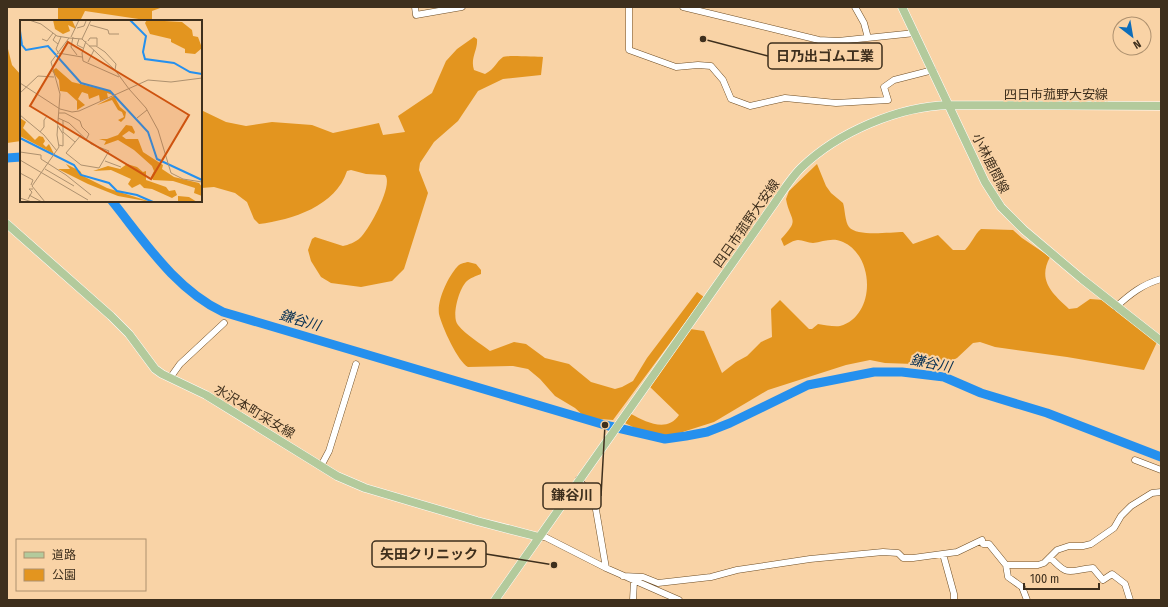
<svg xmlns="http://www.w3.org/2000/svg" width="1168" height="607" font-family="'Fira Sans Condensed','Noto Sans JP',sans-serif">
<style>
.green{fill:#e3951f}
.lines{fill:none;stroke-linecap:round;stroke-linejoin:round}
.river{stroke:#2590ee;stroke-width:9}
.minor-casing{stroke:#6e4d24;stroke-width:7}
.major-casing{stroke:#fff;stroke-width:9}
.minor{stroke:#fff;stroke-width:6}
.major{stroke:#b3ca9c;stroke-width:8}
.labels{text-anchor:middle;stroke-width:4;stroke-linejoin:round;paint-order:stroke}
.street-label{font-size:13px;fill:#3e2f1d;stroke:#f9d3a6}
.water-label{font-size:14px;font-style:italic;fill:#042e52;stroke:#f9d3a6}
.inset-river{fill:none;stroke:#2590ee;stroke-width:2}
.inset-road{fill:none;stroke:#ae916f;stroke-width:1}
.view{fill:#ce530f;fill-opacity:0.15;stroke:#ce530f;stroke-width:2}
.inset-edge{fill:none;stroke:#3e2f1d;stroke-width:2}
.leader{fill:none;stroke:#3e2f1d;stroke-width:1.5}
.callout-dot{fill:#3e2f1d;stroke:#f9d3a6;stroke-width:1.5}
.callout{fill:#f9d3a6;stroke:#3e2f1d;stroke-width:1.5}
.callout-label{font-size:14px;text-anchor:middle;font-weight:bold;fill:#3e2f1d}
</style>
<rect width="100%" height="100%" fill="#f9d3a6"/>
<path class="green" d="M58,7H163L152,11V21L85,11L80,21H58Z
M474,37L477,39C478,50 470,58 474,70L485,74C496,68 495,63 503,57C505,55 537,57 543,57L541,75L503,79L478,91L458,121L434,142L420,163L419,170L428,193L404,269L392,281L361,287L331,283L321,277L311,261L308,250L312,239L315,237L343,246C348,245 356,242 360,238C369,230 394,184 385,175L366,174L351,170L347,171C336,206 292,220 259,224L254,219L247,202L235,193L214,187L201,188V110L226,122L246,126L272,122L312,125L333,133L379,123L383,135L405,132L398,116L432,93L446,61L457,49Z
M7,45L12,65L21,75V141L7,143Z
M817,164L826,186L831,193L843,203C845,209 845,222 849,227C857,237 890,232 903,232L913,244L938,235L953,250H965C972,243 974,235 981,229L1013,230L1022,238L1050,257C1037,281 1053,294 1069,309L1077,308L1090,299L1103,300L1157,342L1144,370L1067,357L995,347L980,342L973,343L957,358L943,365L885,363L870,360L846,365L768,390L714,422L670,436L643,432L625,423L631,414C646,422 667,433 679,415L649,386L690,329L704,331L722,373L736,362L747,356L761,342L772,337L771,309L780,300L809,329H812L818,324C825,325 834,327 840,326C876,316 875,256 843,242C832,237 823,242 813,243C808,243 803,240 798,240C794,240 788,244 784,246L781,239C801,218 790,222 786,199L789,191Z
M468,262L476,264L481,270V274C476,276 470,278 467,281C459,288 451,317 458,325C466,335 480,343 490,351L514,342L526,344L545,358L569,364L591,382L615,389L622,387L633,381L647,358L697,292L704,297L613,420L586,418L575,408L555,396L540,379L528,369L513,366L468,367C458,362 442,327 439,314C437,300 448,277 457,267C460,263 464,263 468,262Z"/>
<g class="lines">
<path class="river" d="M7,158L21,157
M112,201C145,242 175,289 223,312L605,425L665,439L686,436L707,432L730,423L808,385L874,372H902L944,377L981,393L1047,413L1161,457"/>
<g class="minor-casing">
<path id="minor" d="M415,7L416,15L462,7
M629,7V50L676,67L698,65L711,66L723,80L731,99L750,106L785,98L836,103L888,100L884,87L894,80L933,70
M683,7L819,40L838,41L915,33
M855,7L864,23L868,38
M1116,307C1130,294 1143,284 1161,279
M170,378L180,364L224,323
M1135,460L1161,470
M321,466L329,451L356,364
M579,479L595,504L606,568
M539,537H545L606,568L679,600
M943,554L954,594V600
M1050,557C1069,578 1068,570 1093,568L1103,580L1112,574L1125,584L1130,600
M1006,565L1008,577L1022,587L1027,600
M623,576L643,577L658,583L711,577L737,570L810,559L883,552L898,553L903,558H913L957,552L982,540L983,544H989L1006,565H1038L1044,563L1057,550L1069,546H1083L1091,544L1114,528L1121,516L1131,506L1152,493L1161,492
M633,600L634,581"/>
</g>
<g class="major-casing">
<path id="major" d="M902,7L985,182L1001,207L1024,230L1082,279L1161,341
M7,224L111,316L129,334L155,369L162,374L206,395L337,476L365,488L477,521L539,537
M495,600L774,204C782,192 791,178 801,168C838,132 899,106 950,105L1161,106"/>
</g>
<use href="#minor" class="minor"/>
<use href="#major" class="major"/>
</g>
<g class="labels">
<g class="street-label">
<text x="1056" y="99">四日市菰野大安線</text>
<text transform="translate(991 163) rotate(63)" y="5">小林鹿間線</text>
<text transform="translate(746 223) rotate(-55)" y="5">四日市菰野大安線</text>
<text transform="translate(255 411) rotate(31)" y="5">水沢本町采女線</text>
</g>
<g class="water-label">
<text transform="translate(300 320) rotate(16)" y="5">鎌谷川</text>
<text transform="translate(931 363) rotate(11)" y="5">鎌谷川</text>
</g>
</g>
<g transform="translate(20 20)">
<rect width="182" height="182" fill="#f9d3a6"/>
<path d="M33,0H52L56,9L48,5L50,11L43,14L35,9ZM127,0L162,2L172,10L173,16L178,17L182,28L175,34L165,33V29L151,22V19L130,14L125,3ZM36,48L52,62L89,71L93,75L87,73L88,78L80,81L79,75L69,79L68,74L62,72L58,79L65,85L57,90V81L47,72L40,71L39,60L32,51ZM94,76L100,87L106,92L105,98L101,102L98,100L104,97L102,92L98,90L92,80L77,85ZM0,98L6,102L3,108L15,120L19,116L23,117L25,121L23,124L26,127L29,124L34,134L0,116ZM106,105L112,106L115,112L114,114L109,111L102,116L106,119H118L123,132L143,145L142,149L154,157L179,163L182,167V176L174,173L175,168L153,161L133,160L131,157L134,151L132,146L114,130L98,120L84,125L86,121L79,119H87L98,115ZM46,144L60,151L63,156L87,168L131,182L98,176L68,164L38,149H50ZM107,144L117,147L123,152L126,151V160L146,167L149,171L155,170L157,175L152,178L132,169L124,168L120,164L112,168L108,164L111,159L91,150L73,151L88,146L100,149ZM158,176L169,177L177,182H158Z" fill="#e3951f"/>
<path class="inset-river" d="M110,0L126,16L123,32L125,39L154,43L170,52L182,54M0,11L2,25L6,30L28,26L61,63L90,71L128,112L137,139L182,160M0,118L54,145L61,155L89,163L97,171L117,175L133,182"/>
<path class="inset-road" d="M9,0L21,4L37,16L49,18M70,5L88,10L89,14H99M57,8L64,6L66,1M36,15L33,20L38,24M51,17L59,0M53,17L51,27L57,35M22,19L27,21L33,13M59,19L57,25L63,28M62,19L95,50L109,69M66,21L62,33L63,41L99,57M68,21L70,18H77V26M69,26H76L85,32L96,44L95,50M38,32L36,29L41,17M38,33L62,37M68,42L74,30M0,63L40,89L52,92L59,91L128,60L151,62L182,58M109,69L126,88L138,110L151,153L163,159L182,162M0,73L18,56L34,57M39,93H45L60,101L62,107L69,114L66,120M0,95L24,115L37,131M38,98L49,103L71,124L89,131L79,148L61,145M117,98L127,90M38,106L43,114V126L39,125M20,112L24,107V100L27,96L38,104M43,112L55,122M43,113V100M61,115L46,133L61,145M0,132L21,135V139L46,155L71,175M0,140L68,180M85,141L101,147M25,149L54,166M0,153L13,160L11,165M9,175L22,182M0,178L12,182M8,179L12,172L9,169H13M25,182L12,166L39,127L37,115L40,74L31,42L49,18L62,19L71,0"/>
<path class="view" d="M48,22L169,95L131,159L10,86Z"/>
<rect width="182" height="182" class="inset-edge"/>
</g>
<path class="leader" d="M703 39L768 56M605 425L601 496M554 565L486 554"/>
<g class="callout-dot">
<circle cx="703" cy="39" r="4"/>
<circle cx="605" cy="425" r="4"/>
<circle cx="554" cy="565" r="4"/>
</g>
<g class="callout">
<rect x="768" y="43" width="114" height="26" rx="4"/>
<rect x="543" y="483" width="58" height="26" rx="4"/>
<rect x="372" y="541" width="114" height="26" rx="4"/>
</g>
<g class="callout-label">
<text x="825" y="61">日乃出ゴム工業</text>
<text x="572" y="500">鎌谷川</text>
<text x="429" y="559">矢田クリニック</text>
</g>
<rect width="1168" height="607" fill="none" stroke="#3e2f1d" stroke-width="16"/>
<rect x="16" y="539" width="130" height="52" fill="#f9d3a6" stroke="#ae916f"/>
<rect x="24" y="552" width="20" height="6" fill="#b3ca9c" stroke="#ae916f"/>
<text x="52" y="559" font-size="12" fill="#3e2f1d">道路</text>
<rect x="24" y="569" width="20" height="12" fill="#e3951f" stroke="#ae916f"/>
<text x="52" y="579" font-size="12" fill="#3e2f1d">公園</text>
<g transform="translate(1132 36) rotate(149)"><circle r="19" fill="#f9d3a6" stroke="#ae916f"/>
<path d="M0-3L7 15L0 10L-7 15Z" fill="#0e6db9"/>
<text y="-6" font-size="11" font-weight="bold" text-anchor="middle" fill="#3e2f1d">N</text>
</g>
<path d="M1024 583v6h75v-6" fill="none" stroke="#3e2f1d" stroke-width="2"/>
<text x="1030" y="583" font-size="12" fill="#3e2f1d" stroke="#f9d3a6" stroke-width="3" paint-order="stroke">100 m</text>
</svg>
